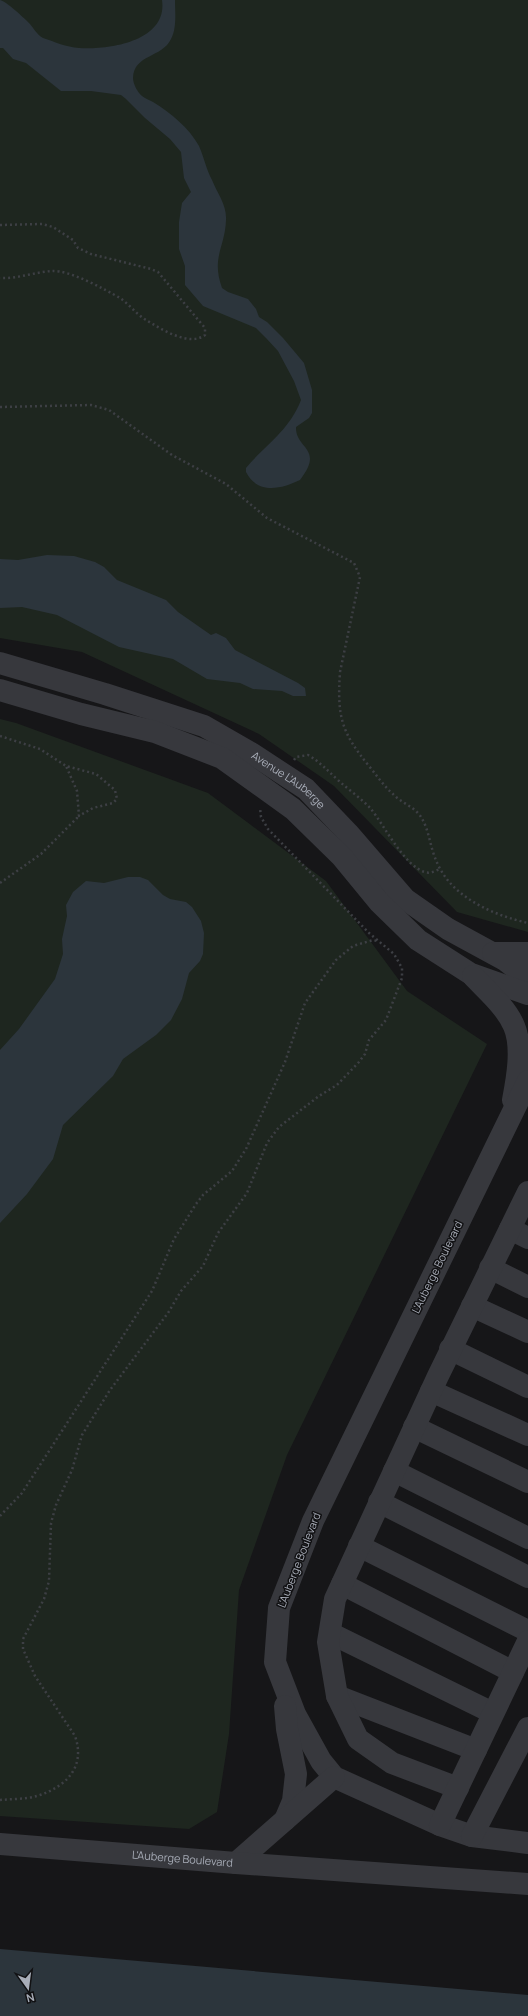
<svg xmlns="http://www.w3.org/2000/svg" width="528" height="2016" font-family="Manrope,sans-serif">
<style>
.green{fill:#1e261f}
.water{fill:#2c353c}
.lines{fill:none;stroke-linecap:round;stroke-linejoin:round}
.path{stroke:#3d3f44;stroke-width:2.5;stroke-dasharray:2 3;stroke-linecap:butt}
.minor{stroke:#37383d;stroke-width:22}
.labels{text-anchor:middle;stroke-width:3;stroke-linejoin:round;paint-order:stroke}
.street-label{font-size:11px;fill:#a8adb8;stroke:#111113}
</style>
<rect width="100%" height="100%" fill="#161618"/>
<path class="green" d="M0,0H528V932L457,912L334,786L259,734L82,652L0,638Z
M0,719L16,723L208,793L326,881L407,991L487,1044L287,1455L239,1590L229,1734L217,1812L189,1829L0,1816Z"/>
<path class="water" d="M0,0C7,2 23,17 29,23C34,28 36,34 43,38C55,42 66,47 79,48C109,50 168,41 162,0H175C175,12 177,28 171,39C162,58 134,54 133,78C133,84 138,93 142,96C146,99 150,100 153,102C171,113 189,128 199,146C204,157 206,169 212,180C217,193 227,205 226,220C225,248 211,257 222,288L228,292L248,299L256,309L259,317L267,322L283,338L304,363L312,390V413L309,418L296,427C295,449 325,448 300,480C281,489 258,495 246,472V468C266,444 289,431 301,400L294,381L278,351L266,338L256,328L203,306L185,285V266L179,249V222L182,203L191,192L184,178L181,152L170,139L145,118L126,99L121,95L91,91H61L26,63L13,59L3,48H0Z
M47,555L74,556L95,562L104,567L117,580L166,600L178,612L211,635L216,633L226,638L235,650L298,683L305,688L306,696H293L282,691L253,689L240,683L207,679L173,659L119,647L57,615L22,607L0,608V559L18,560Z
M128,877H140L148,880L163,895L170,899L186,902L192,907L201,921L204,933L203,954L200,961L189,973L182,999L171,1020L156,1035L123,1059L113,1076L63,1125L53,1159L27,1194L0,1223V1050L19,1029L55,979L63,954L62,939L67,916L66,905L73,892L86,881L104,883Z
M0,1949L528,1995V2016H0Z"/>
<g class="lines">
<path class="path" d="M0,225L42,224L53,227L73,240L78,248L91,254L151,269L158,272L205,328V335C189,347 161,329 146,320C136,314 129,304 120,298C104,289 70,270 52,271C35,272 17,279 0,278
M0,407L91,405L109,410L172,455L226,484L267,518L354,563L360,577L340,672C337,716 341,732 369,766C377,776 384,786 393,794C401,803 415,807 421,817C429,829 430,847 436,860C450,897 493,915 528,923
M0,736L40,749L66,766L96,774L115,790L117,799L113,803L93,808L79,816L77,791L66,766
M294,760L296,757L308,755C320,762 328,771 339,781C349,790 362,799 371,809C384,825 405,867 425,872C430,874 435,871 440,869
M0,883L41,854L77,818L78,814
M0,1516L22,1493L152,1291L174,1239L196,1204L203,1195L232,1171L246,1149L285,1062L305,1003L336,960L353,946L373,940L377,941
M0,1800C12,1799 26,1799 37,1796C66,1787 86,1767 75,1736L35,1676L23,1649V1639L44,1599L49,1581L51,1523L56,1505L72,1470L82,1435L110,1390L168,1313L181,1291L203,1266L218,1233L247,1193L267,1143L279,1127L319,1096L337,1085L359,1062L365,1054L369,1040L386,1020L402,978V968L394,954L369,933L268,829L261,817L260,808"/>
<g class="minor">
<path id="s1" d="M0,663L105,694L204,726L251,753L306,789L348,833L405,899L448,929L505,960L528,978"/>
<path d="M0,690L81,714L155,732L222,758L293,809L342,857L379,902L418,940L471,974L528,994"/>
<path d="M493,953H528"/>
<path d="M473,976C487,991 506,1007 514,1026C523,1047 517,1079 513,1100"/>
<path d="M528,1081L313,1521L279,1608L275,1662L295,1714L321,1761L334,1777L440,1825L472,1836L528,1843"/>
<path d="M510,1229L528,1238"/>
<path d="M490,1268L528,1287"/>
<path d="M472,1306L528,1332"/>
<path d="M450,1349L528,1387"/>
<path d="M431,1391L528,1435"/>
<path d="M414,1427L528,1482"/>
<path d="M394,1471L528,1538"/>
<path d="M379,1502L528,1577"/>
<path d="M359,1546L528,1631"/>
<path d="M342,1584L513,1672"/>
<path d="M330,1633L493,1713"/>
<path d="M337,1696L476,1750"/>
<path d="M285,1706L287,1729L296,1774L293,1801L285,1820"/>
<path d="M458,1788L392,1763L358,1739L337,1696L328,1642L335,1599L438,1376L528,1192"/>
<path d="M440,1825L528,1641"/>
<path d="M472,1836L528,1728"/>
<path id="s2" d="M0,1844L236,1863L334,1777"/>
<path d="M236,1863L528,1884"/>
</g>
</g>
<g class="labels">
<g class="street-label">
<text dy="4" stroke="none"><textPath href="#s1" startOffset="314">Avenue L'Auberge</textPath></text>
<text transform="translate(437 1267) rotate(-64)" y="4">L'Auberge Boulevard</text>
<text transform="translate(299 1560) rotate(-69)" y="4">L'Auberge Boulevard</text>
<text dy="4" stroke="none"><textPath href="#s2" startOffset="183">L'Auberge Boulevard</textPath></text>
</g>
</g>
<g transform="translate(28 1988) rotate(166)" stroke="#111113" stroke-width="3" paint-order="stroke">
<path d="M0-3L7 15L0 10L-7 15Z" fill="#a8adb8"/>
<text y="-6" font-size="11" font-weight="bold" text-anchor="middle" fill="#a8adb8">N</text>
</g>
</svg>
